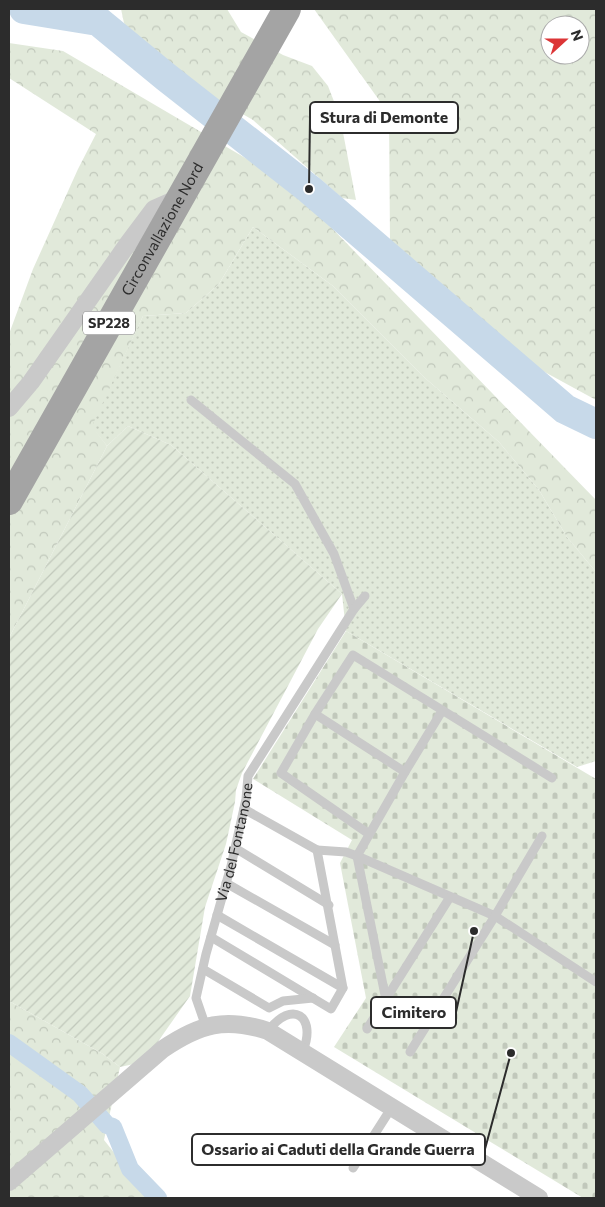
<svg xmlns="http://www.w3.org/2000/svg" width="605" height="1207" font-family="Commissioner,sans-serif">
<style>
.grass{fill:url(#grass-dots)}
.forest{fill:url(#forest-crowns);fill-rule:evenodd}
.cemetery{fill:url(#cemetery-stones)}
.garden{fill:url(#garden-furrows)}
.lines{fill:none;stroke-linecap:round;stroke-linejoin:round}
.canal{stroke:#c7d9e9;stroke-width:18}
.river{stroke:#c7d9e9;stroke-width:30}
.service{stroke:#c9c9c9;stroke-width:9}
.minor{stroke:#c9c9c9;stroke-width:18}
.primary{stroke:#a4a4a4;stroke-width:28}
.labels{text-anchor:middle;stroke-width:5;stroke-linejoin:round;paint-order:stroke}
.shield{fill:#fff;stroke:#6b6b6b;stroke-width:1}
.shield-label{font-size:14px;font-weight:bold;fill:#2c2c2c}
.street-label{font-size:15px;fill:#2c2c2c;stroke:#fff}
.leader{fill:none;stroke:#2c2c2c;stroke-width:2}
.callout-dot{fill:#2c2c2c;stroke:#fff;stroke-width:2}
.callout{fill:#fff;stroke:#2c2c2c;stroke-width:2}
.callout-label{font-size:16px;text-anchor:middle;font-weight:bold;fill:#2c2c2c}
</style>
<defs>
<pattern id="grass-dots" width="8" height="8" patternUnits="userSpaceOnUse" patternTransform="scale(1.25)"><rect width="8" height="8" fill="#e1e9da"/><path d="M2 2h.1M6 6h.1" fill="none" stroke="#c1c8bb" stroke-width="1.8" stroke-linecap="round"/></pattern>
<pattern id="forest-crowns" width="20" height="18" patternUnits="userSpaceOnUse" patternTransform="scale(1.25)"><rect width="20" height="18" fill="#e1e9da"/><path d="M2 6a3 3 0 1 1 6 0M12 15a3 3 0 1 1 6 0" fill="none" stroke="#c1c8bb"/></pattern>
<pattern id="cemetery-stones" width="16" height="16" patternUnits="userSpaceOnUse" patternTransform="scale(1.25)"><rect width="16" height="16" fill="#e1e9da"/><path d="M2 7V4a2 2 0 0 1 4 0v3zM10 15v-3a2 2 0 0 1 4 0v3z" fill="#c1c8bb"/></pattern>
<pattern id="garden-furrows" width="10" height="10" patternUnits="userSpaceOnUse" patternTransform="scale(1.25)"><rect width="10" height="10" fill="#e1e9da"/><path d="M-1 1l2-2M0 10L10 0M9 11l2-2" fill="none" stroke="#c1c8bb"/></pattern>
</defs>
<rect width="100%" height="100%" fill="#fff"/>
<path class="grass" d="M253,227L333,286L425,378L499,442L539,490L567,537L596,572V761L577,767L346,631L342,594L171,445L128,426L107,446L91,426L143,316L186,313L219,284Z"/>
<path class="forest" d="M121,9H227L241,32L283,55L312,66L328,86L340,117L356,200L342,198L253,120L190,84L136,43L124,23Z
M314,9H596V400L541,370L390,243L389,114ZM550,25H580V55H550Z
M9,43L63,51L288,183L596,500V572L567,537L539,490L499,442L425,378L333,286L253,227L219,284L186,313L143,316L92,426L107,446L9,638V334L33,269L78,169L96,134L9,78Z
M9,1001L103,1054L120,1067L104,1140L150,1198H9Z"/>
<path class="cemetery" d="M346,631L596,779V1198H583L334,1047L366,998L340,863L352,840L253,779Z"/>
<path class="garden" d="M128,426L171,445L342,594L318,629L242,773L236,790L235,802L226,844L205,907L190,996L157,1043L134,1064L120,1067L103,1054L9,1001V638L107,446Z"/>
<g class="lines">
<path class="canal" d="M9,1043L80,1094L107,1125L113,1127L130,1169L158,1198"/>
<path class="river" d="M24,9L98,21L166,77L309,189L565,409L596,424"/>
<g class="service">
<path d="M191,400L295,484L334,554L354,609"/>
<path d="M315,714L405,772"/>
<path d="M369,834L281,773L315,714L353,655L552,778"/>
<path d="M235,848L329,905"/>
<path d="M317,850L346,852L357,856L495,916L596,982"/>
<path d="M226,883L335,945"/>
<path d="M217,915L343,988"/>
<path d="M211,937L331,1009L343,988L317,850L244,809"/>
<path d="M203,969L269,1008L283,1001L313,998"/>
<path d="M386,1000L357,856L405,772L442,711"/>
<path id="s1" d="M206,1027L196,998L206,954L231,866L246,799L248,776L354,609L365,596"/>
<path d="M367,1029L450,897"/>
<path d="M268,1031C292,999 317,1016 303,1051"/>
<path d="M410,1052L495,916L542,836"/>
<path d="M353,1168L392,1107"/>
</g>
<path class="minor" d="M9,408L31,382L127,245L154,209L179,198
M9,1182L163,1049C200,1024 225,1017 268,1031L539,1198"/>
<path class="primary" id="s2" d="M9,501L287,9"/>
</g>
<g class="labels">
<rect class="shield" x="83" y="311.5" width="52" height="23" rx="4"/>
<g class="shield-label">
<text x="109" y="328">SP228</text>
</g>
<g class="street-label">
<text dy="5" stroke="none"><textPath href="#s2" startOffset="312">Circonvallazione Nord</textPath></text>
<text dy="5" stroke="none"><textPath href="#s1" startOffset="191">Via del Fontanone</textPath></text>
</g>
</g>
<path class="leader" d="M309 189L310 117M474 931L456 1012M511 1053L485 1149"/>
<g class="callout-dot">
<circle cx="309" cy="189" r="5"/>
<circle cx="474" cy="931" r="5"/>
<circle cx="511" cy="1053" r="5"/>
</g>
<g class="callout">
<rect x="310" y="102" width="148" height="31" rx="5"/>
<rect x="371" y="997" width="85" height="31" rx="5"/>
<rect x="192" y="1134" width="293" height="31" rx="5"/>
</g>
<g class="callout-label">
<text x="384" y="123">Stura di Demonte</text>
<text x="414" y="1018">Cimitero</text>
<text x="338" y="1155">Ossario ai Caduti della Grande Guerra</text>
</g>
<rect width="605" height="1207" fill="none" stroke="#2c2c2c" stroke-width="20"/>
<g transform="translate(565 40) rotate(69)"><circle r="24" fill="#ffffff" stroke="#ababab"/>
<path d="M0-4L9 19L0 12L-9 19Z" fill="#dc3536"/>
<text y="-8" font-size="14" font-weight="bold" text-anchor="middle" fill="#2c2c2c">N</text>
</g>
</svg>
